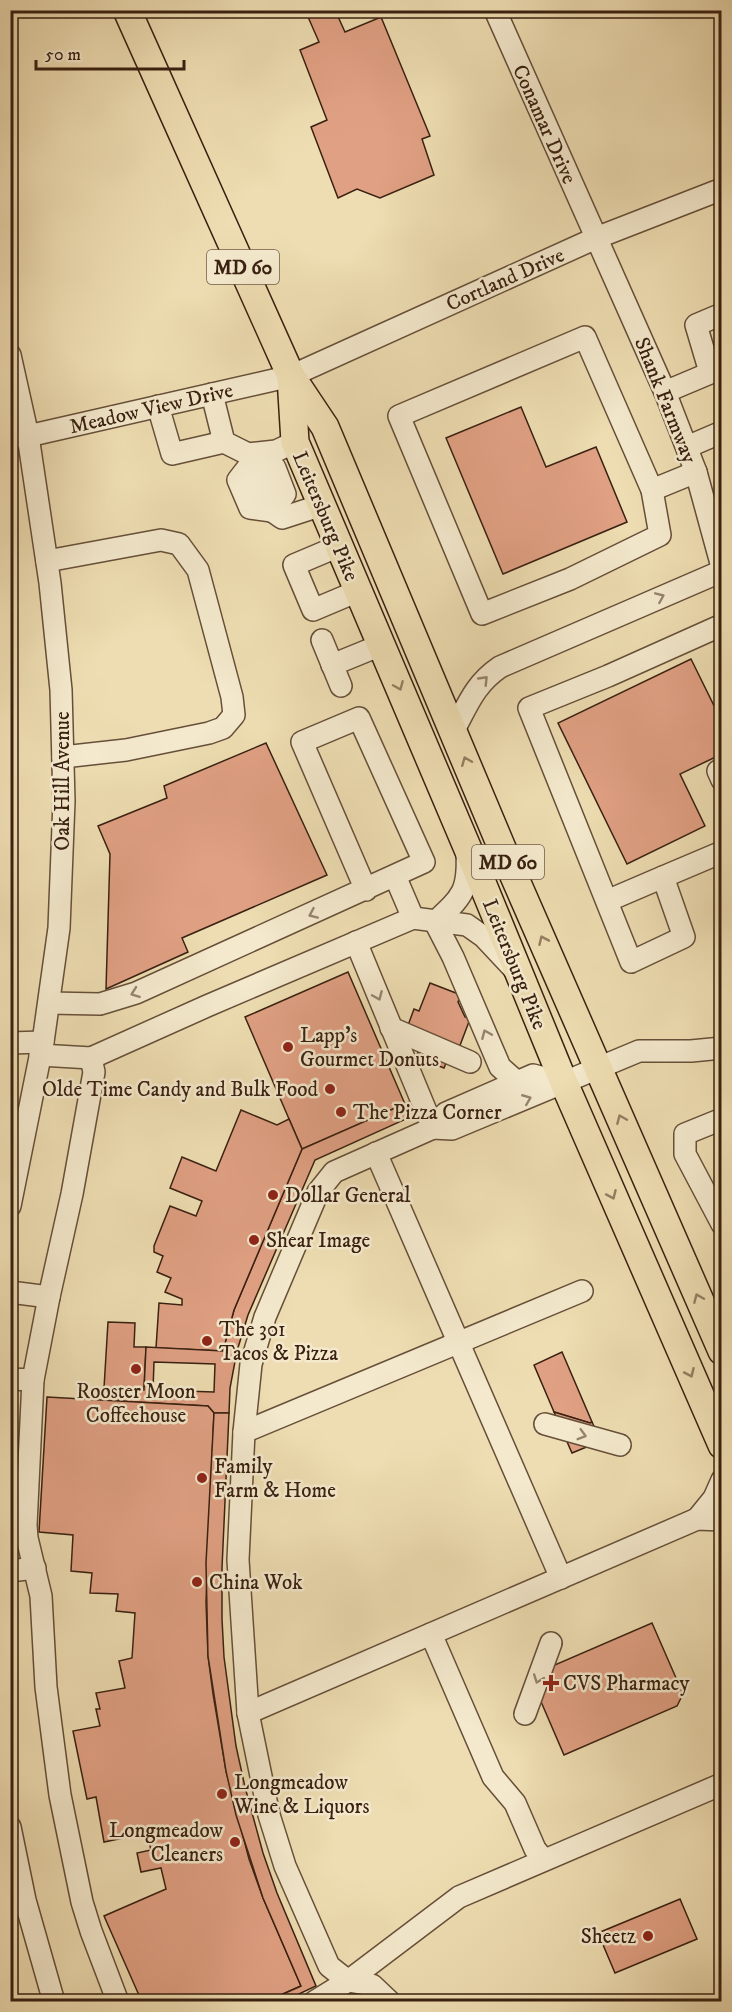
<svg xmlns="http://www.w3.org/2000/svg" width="732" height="2012" font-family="'IM FELL DW Pica',serif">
<rect width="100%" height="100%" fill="#eeddb2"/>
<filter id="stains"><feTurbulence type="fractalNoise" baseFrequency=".00333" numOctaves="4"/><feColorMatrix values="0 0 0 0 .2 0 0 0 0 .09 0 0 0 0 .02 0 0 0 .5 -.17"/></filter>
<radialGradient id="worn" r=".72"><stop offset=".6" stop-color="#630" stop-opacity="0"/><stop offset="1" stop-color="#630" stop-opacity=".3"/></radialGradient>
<!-- building -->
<g fill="#e0a083" stroke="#392011" stroke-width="1.5" fill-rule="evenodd">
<path d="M305,10H335L345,32L381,17L430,136L422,139L434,175L380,198L357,189L338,198L311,127L327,120L300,50L319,42Z"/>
<path d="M521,407L546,467L596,447L627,522L503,574L446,438Z"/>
<path d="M691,659L722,722V754L680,774L705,826L627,864L558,723Z"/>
<path d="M266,743L327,875L182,938L188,952L106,989L110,854L98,826L167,798L164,786Z"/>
<path d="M348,972L405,1104L302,1149L245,1017Z"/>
<path d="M430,983L461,995L458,1002L465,1017L470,1019L459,1048L407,1028L414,1009L419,1011Z"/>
<path d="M425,1035L453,1046L444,1068L416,1057Z"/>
<path d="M411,1101L417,1114L315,1160L248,1315L237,1351L224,1346L234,1310L302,1149Z"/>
<path d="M241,1110L277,1125L289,1119L302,1149L234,1310L223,1351L156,1348L159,1303L182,1305V1299L165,1292L171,1278L157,1272L163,1256L154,1252V1246L170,1206L196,1216L202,1201L170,1188L182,1157L216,1171Z"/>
<path d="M108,1322L135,1323L134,1347H146L144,1390L104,1388Z"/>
<path d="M224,1346L237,1351L230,1388L229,1413H214L208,1406L118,1401L119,1389L144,1390L146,1347L223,1351ZM154,1362L215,1364L214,1392L153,1390Z"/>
<path d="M562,1352L592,1422L590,1423L554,1412L534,1365Z"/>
<path d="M47,1397L208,1406L214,1413L206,1602L208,1656L213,1694L226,1771L249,1859L263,1898L301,1986L265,2002H142L104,1916L166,1889L161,1868L141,1872L137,1853L151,1850L147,1833L104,1842L96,1797L87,1799L73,1731L100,1726L96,1709H100L96,1693L125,1688L119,1661L132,1658L135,1613L116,1611L118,1594L90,1593L92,1573L71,1571L73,1535L39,1532Z"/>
<path d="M554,1412L590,1423L592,1422L601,1441L572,1453Z"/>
<path d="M214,1413H229L222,1568V1619L224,1657L236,1746L245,1787L263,1853L277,1893L316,1986L282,2002H265L301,1986L263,1898L236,1815L226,1771L208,1656L206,1563Z"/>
<path d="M652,1623L683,1694L677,1706L564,1755L539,1697L550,1667Z"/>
<path d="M722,1837V1852L716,1839Z"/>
<path d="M680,1899L697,1939L615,1973L598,1933Z"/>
</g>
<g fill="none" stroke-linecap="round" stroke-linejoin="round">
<!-- minor casing -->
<g stroke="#664f39" stroke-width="24">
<g id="minor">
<path d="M495,10L665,392L696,472L722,567"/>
<path d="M585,337L652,490L660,535L570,579L482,614L399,416Z"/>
<path d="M10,355L28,436L50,583L61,690L64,801L59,928L43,1042L10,1206"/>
<path d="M710,372L696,325L722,314"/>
<path d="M665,392L722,368"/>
<path d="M212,394L224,442L248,454L272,511L282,518L322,505"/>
<path d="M158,406L172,454L224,442"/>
<path d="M10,436H28L291,376L596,238L722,189"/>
<path d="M687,447L722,432"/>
<path d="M248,454L276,451L295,442"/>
<path d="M252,462L275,468L285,494L272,511L250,508L238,480Z"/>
<path d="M652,490L696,472"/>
<path d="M339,546L294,565L313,610L358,591"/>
<path d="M47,561L161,540L179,544L198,570L232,697L234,715L223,728L209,733L126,750L63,757"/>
<path d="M722,625L608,676L529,708L631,962L684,937L663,877L722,852"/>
<path d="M322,640L341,686"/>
<path d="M332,665L381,645"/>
<path d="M454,730C468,704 475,684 500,667L722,571"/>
<path d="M718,771L722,780"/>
<path d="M395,876L413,918"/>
<path d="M607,901L663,877"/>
<path d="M435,922L453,957L500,1067L517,1082"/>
<path d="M435,922C462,897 469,891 467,853"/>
<path d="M356,942L433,1128"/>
<path d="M49,1003L100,1004L136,993L424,862L359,718L302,742L366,890"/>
<path d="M391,1028L470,1062"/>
<path d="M10,1043L43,1042"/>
<path d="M40,1055L91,1058L207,1006L413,918L467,925L484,937L514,969"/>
<path d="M91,1058L94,1072L72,1194L49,1297L33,1380L26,1525L27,1538L41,1596L46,1687L60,1795L82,1902L91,1931L118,2002"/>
<path d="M722,1119L685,1134V1154L722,1224"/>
<path d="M433,1128L452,1129L639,1051H691L722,1048"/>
<path d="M376,1153L561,1578"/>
<path d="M10,1292L49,1297"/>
<path d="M10,1379L33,1380"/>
<path d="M545,1424L620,1445"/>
<path d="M244,1432L582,1291"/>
<path d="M697,1519L714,1498L722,1480"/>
<path d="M10,1571L35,1568"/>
<path d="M431,1634L493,1777L515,1803L535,1849L543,1859"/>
<path d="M248,1713L697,1519L722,1520"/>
<path d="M525,1714L551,1643"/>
<path d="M10,1827L25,1900L54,2002"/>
<path d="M314,2002L348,1981L459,1897L722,1784"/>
<path d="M390,2002L372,1985L348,1981L329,1966L285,1866L269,1815L248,1713L238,1560L244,1432L251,1364L265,1317L318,1192L334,1172L433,1128L446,1113L533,1075L564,1083"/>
</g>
</g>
<!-- major casing -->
<g stroke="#392011" stroke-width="30">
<g id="major">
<path d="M127,10L291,376L325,427L507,860L722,1351"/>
<path d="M291,377L295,442L476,868L564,1083L722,1445"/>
</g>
</g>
<!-- minor -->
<use href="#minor" stroke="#f4e9cd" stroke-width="21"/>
<!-- major -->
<use href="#major" stroke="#eeddb2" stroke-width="27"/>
</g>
<!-- one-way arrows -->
<defs><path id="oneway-chevron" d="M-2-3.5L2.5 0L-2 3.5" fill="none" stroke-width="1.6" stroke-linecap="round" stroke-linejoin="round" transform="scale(1.5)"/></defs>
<g stroke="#96846f">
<use href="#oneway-chevron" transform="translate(660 597) rotate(-23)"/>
<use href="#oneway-chevron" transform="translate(484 680) rotate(-46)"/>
<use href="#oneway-chevron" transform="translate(313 914) rotate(156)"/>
<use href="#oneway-chevron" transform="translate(135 993) rotate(160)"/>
<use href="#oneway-chevron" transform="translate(378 996) rotate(67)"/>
<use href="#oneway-chevron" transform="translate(486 1034) rotate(-113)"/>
<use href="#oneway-chevron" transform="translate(527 1099) rotate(-22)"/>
<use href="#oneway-chevron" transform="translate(582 1435) rotate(16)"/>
<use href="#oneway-chevron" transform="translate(538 1679) rotate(110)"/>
</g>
<g stroke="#947e62">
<use href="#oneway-chevron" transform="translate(399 686) rotate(67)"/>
<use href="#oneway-chevron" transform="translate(466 761) rotate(-112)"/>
<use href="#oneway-chevron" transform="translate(543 940) rotate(-114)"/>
<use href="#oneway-chevron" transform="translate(621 1119) rotate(-113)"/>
<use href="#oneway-chevron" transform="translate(612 1195) rotate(66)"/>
<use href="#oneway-chevron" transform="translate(698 1298) rotate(-113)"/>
<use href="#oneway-chevron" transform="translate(690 1373) rotate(66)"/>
</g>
<!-- markers -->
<g fill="#8f2418" stroke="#f4e9cd" stroke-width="2">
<circle cx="288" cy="1047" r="6"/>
<circle cx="330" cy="1089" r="6"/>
<circle cx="341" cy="1112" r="6"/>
<circle cx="273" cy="1195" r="6"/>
<circle cx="254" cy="1240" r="6"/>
<circle cx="207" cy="1341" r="6"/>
<circle cx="136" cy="1369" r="6"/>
<circle cx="202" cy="1478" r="6"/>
<circle cx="197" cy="1582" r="6"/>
<path d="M548 1674h6v6h6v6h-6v6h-6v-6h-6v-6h6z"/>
<circle cx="222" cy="1794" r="6"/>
<circle cx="235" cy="1842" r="6"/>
<circle cx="648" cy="1936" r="6"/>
</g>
<g text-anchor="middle" stroke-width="5" stroke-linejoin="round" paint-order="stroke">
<!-- shield labels -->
<g fill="#f4e9cd" stroke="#715c49" stroke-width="1.5">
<rect x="207" y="250" width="72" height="34" rx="4.5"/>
<rect x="472" y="845" width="72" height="34" rx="4.5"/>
</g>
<g font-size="20" font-weight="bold" fill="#392011">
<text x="243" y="274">MD 60</text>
<text x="508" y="869">MD 60</text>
</g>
<!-- street labels -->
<g font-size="21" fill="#392011" stroke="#f4e9cd">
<text transform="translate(545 124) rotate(66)" y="7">Conamar Drive</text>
<text transform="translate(505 279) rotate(-24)" y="7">Cortland Drive</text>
<text transform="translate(666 400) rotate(68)" y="7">Shank Farmway</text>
<text transform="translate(151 408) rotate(-13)" y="7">Meadow View Drive</text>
<text transform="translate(326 516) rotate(67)" y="7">Leitersburg Pike</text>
<text transform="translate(62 781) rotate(-90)" y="7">Oak Hill Avenue</text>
<text transform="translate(515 964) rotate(68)" y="7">Leitersburg Pike</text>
</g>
<!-- poi labels -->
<g font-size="21" fill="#392011" stroke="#f4e9cd" text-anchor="start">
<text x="300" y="1042">Lapp's<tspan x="300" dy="24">Gourmet Donuts</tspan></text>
<text x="318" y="1096" text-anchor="end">Olde Time Candy and Bulk Food</text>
<text x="353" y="1119">The Pizza Corner</text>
<text x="285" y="1202">Dollar General</text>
<text x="266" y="1247">Shear Image</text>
<text x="219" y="1336">The 301<tspan x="219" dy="24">Tacos &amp; Pizza</tspan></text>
<text x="136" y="1398" text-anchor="middle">Rooster Moon<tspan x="136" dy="24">Coffeehouse</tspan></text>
<text x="214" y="1473">Family<tspan x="214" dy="24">Farm &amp; Home</tspan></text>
<text x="209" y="1589">China Wok</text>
<text x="563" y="1690">CVS Pharmacy</text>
<text x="234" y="1789">Longmeadow<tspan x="234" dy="24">Wine &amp; Liquors</tspan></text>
<text x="223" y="1837" text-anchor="end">Longmeadow<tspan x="223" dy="24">Cleaners</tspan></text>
<text x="636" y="1943" text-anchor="end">Sheetz</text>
</g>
</g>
<!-- margin -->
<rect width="732" height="2012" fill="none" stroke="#eeddb2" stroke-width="36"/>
<rect x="12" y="12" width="708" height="1988" fill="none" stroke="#392011" stroke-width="3"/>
<rect x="18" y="18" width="696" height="1976" fill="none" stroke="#392011" stroke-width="1.5"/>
<!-- scale -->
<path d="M36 60v9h148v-9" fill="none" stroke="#392011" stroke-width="3"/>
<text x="45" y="60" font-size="18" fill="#392011" stroke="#f4e9cd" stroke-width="4.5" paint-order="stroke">50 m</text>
<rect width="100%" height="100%" filter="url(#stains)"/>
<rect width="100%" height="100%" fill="url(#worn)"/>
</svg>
